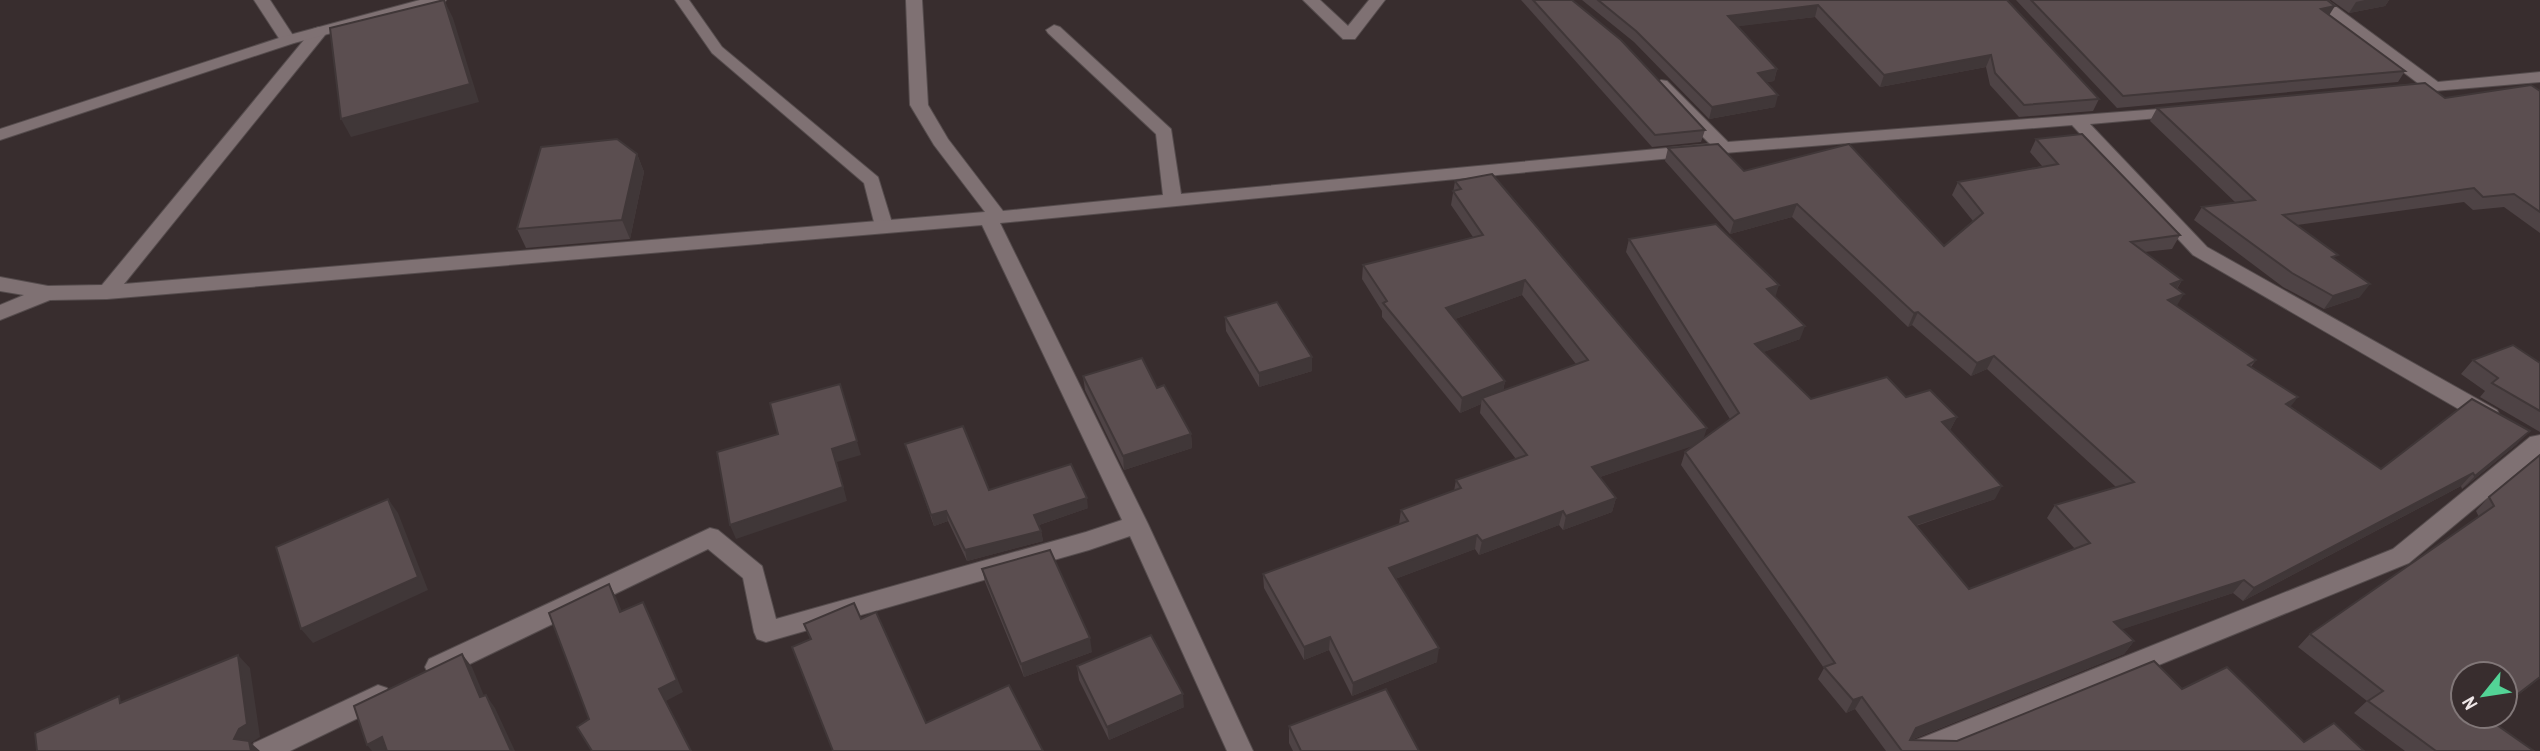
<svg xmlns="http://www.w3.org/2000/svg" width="2540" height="751" font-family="'Archivo Narrow',sans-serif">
<rect width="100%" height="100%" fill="#382d2e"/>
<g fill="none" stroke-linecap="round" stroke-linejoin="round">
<!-- service casing -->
<g stroke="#554c4d" stroke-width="2">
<path id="service" d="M675,0H689L722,47L878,177L893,226L890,230H878L875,226L864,183L712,53Z"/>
</g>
<!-- minor casing -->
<g stroke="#554c4d" stroke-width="2">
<g id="minor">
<path d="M254,0H270L296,40L294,43H282Z"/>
<path d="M906,0H922L928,105L948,139L1003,211L1163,195L1156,134L1048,33L1046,30L1054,25L1060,27L1171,129L1181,194L1710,144L1655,89L1653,85L1661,80L1667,81L1728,142L2186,107L2189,111L2180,116L2090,124L2207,247L2497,410L2500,416L2497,422H2481L2193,255L2072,125L1724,153L1000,223L1148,524L1253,751H1227L1130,536L1089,550L766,642L757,639L754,632L743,578L708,549L447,675L438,678L429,675L425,667L429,659L710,528L718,530L762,566L776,619L1086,532L1122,520L982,225L107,299L50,300L0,320V305L24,295L0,291V277L48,286L102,285L313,29L319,27L327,32L325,35L124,284L985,212L934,145L910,105Z"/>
<path d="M1303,0H1320L1348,26L1369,0H1385L1355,39H1343Z"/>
<path d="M2309,0H2327L2438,82L2540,72V82L2398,94L2396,90L2398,86L2419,84Z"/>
<path d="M2540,435V454L2409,563L1948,751H1905L1909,743L2393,549L2530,437Z"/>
<path d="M378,685L387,688L391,696L387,704L290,751H250L254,743Z"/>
</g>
</g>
<!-- tertiary casing -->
<g stroke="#554c4d" stroke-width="2">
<path id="tertiary" d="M420,0H446L444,3L294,43L0,140V129L282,37Z"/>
</g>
<!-- service -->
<use href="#service" fill="#7f7173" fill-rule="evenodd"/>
<!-- minor -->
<use href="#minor" fill="#7f7173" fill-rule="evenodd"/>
<!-- tertiary -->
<use href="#tertiary" fill="#7f7173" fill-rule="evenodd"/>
</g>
<!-- wall -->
<g fill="#4e4345" fill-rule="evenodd">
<path d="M1521,0H1572L1705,130L1701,142L1652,147Z"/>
<path d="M1582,0H2007L2099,99L2093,111L2019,117L1990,85L1986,67L1880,87L1815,17L1737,26L1777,69L1774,81L1767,82L1775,107L1709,119L1634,42Z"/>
<path d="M2016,0H2327L2329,15L2405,71L2398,82L2117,108Z"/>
<path d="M2331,0H2389L2385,6L2349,13Z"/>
<path d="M2540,91V233L2504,207L2473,210L2464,202L2297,225L2335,259L2360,297L2324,309L2283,287L2194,220L2202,207L2235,202L2150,121L2157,108L2445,98Z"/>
<path d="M2036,139L2180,235L2172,249L2144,252L2182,280L2177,289L2176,306L2256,360L2251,367L2298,397L2290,406L2381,469L2517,444L2462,489L2461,486L2243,601L2233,593L2122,629L2134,641L2124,654L1911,740L1957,741L2182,689L2304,742L2364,751H1886L1855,709L1846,713L1818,679L1824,668L1681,465L1685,452L1694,445L1600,477L1616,498L1612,512L1563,530L1559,525L1479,555L1475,549L1395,579L1437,662L1352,696L1329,650L1304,660L1264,588L1263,574L1399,524L1401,510L1454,491L1456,480L1516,459L1480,413L1481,404L1460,413L1382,317V311L1362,279L1363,265L1473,237L1451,205L1455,181L1704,439L1730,419L1626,252L1629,239L1775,297L1800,339L1763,352L1811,399L1906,397L1957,417L1950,430L1995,499L1916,526L1969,589L2075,549L2047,518L2055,505L2116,487L1987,369L1971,376L1912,325L1908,327L1792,217L1730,234L1665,161L1668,148L1744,171L1944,246L1973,221L1952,195L1958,182L2042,166L2030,152ZM1522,295L1576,364L1503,391L1505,381L1455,319Z"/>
<path d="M637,154L644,172L630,239L526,248L517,229Z"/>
<path d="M1225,317L1312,357V371L1259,387L1226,331Z"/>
<path d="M2473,360L2540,363V432L2480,397L2485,391L2461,374Z"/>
<path d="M1083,376L1157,388L1191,434L1192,448L1124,470L1085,390Z"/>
<path d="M905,444L989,490L1088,508L1039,525L1041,531L1043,541L967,561L948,521L934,526Z"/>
<path d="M2540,455V678L2505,705V674L2463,716H2491L2488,718L2534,751H2405L2354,713L2367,701L2298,647L2310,634L2479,517L2476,511L2489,497Z"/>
<path d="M982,569L1092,652L1024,677L985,582Z"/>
<path d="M1077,666L1184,707L1109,740L1079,680Z"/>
<path d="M1289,726L1419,751H1293L1289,743Z"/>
</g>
<!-- shaded-wall -->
<g fill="#403738">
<path d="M444,0L453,18L479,102L351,137L341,119Z"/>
<path d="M2365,0H2389L2385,6L2349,13L2356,2Z"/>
<path d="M1818,5L1815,17L1725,28L1728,16Z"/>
<path d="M2335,6L2328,17L2321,9Z"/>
<path d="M1991,55L1986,67L1880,87L1884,75Z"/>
<path d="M1777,69L1774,81L1754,84L1758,73Z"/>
<path d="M1778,95L1775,107L1709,119L1712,107Z"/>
<path d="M637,154L644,172L630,239L622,220Z"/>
<path d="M1797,204L1792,217L1730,234L1734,221Z"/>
<path d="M1525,280L1522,295L1444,323L1446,308Z"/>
<path d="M2182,280L2173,294L2171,284Z"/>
<path d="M2370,284L2360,297L2324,309L2333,296Z"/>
<path d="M1779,285L1775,298L1767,289Z"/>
<path d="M2184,294L2176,307L2168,300Z"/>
<path d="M1918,312L1912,325L1908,327L1914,313Z"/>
<path d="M1805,326L1800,339L1750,357L1755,344Z"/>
<path d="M1994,356L1987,369L1971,376L1977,363Z"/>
<path d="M1312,357V371L1259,387V373Z"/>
<path d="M1505,381L1502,395L1482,398L1481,404L1460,413L1462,398Z"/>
<path d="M840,384L861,455L837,462L847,501L736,539L730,525Z"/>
<path d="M2298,397L2288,410L2286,404Z"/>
<path d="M1957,417L1950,430L1942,422Z"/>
<path d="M1707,428L1702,443L1588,481L1592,467Z"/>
<path d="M2530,431L2517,444L2462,489L2475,476Z"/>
<path d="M1191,434L1192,448L1124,470L1123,456Z"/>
<path d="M2473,473L2461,486L2243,601L2254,588Z"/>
<path d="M2002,486L1995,499L1902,530L1909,517Z"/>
<path d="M1087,498L1088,508L1036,526L1034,515Z"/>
<path d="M1616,498L1612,512L1563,530L1566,516Z"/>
<path d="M388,499L398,513L428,590L313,643L301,629Z"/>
<path d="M946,511L948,521L934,526L931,515Z"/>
<path d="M1563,511L1559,525L1479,555L1482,541Z"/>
<path d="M1041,531L1043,541L967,561L965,550Z"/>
<path d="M1477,535L1475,549L1387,582L1389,568Z"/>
<path d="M2244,580L2233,593L2105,635L2114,622Z"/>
<path d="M609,584L616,597L627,624L620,612Z"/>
<path d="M643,602L649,614L683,692L666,701L692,751L659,689Z"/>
<path d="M1330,637L1329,650L1304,660V647Z"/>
<path d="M1090,638L1092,652L1024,677L1021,664Z"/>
<path d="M2134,641L2124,654L1908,741L1916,728Z"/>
<path d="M1439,648L1437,662L1352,696L1353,683Z"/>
<path d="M462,654L472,667L490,710L480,697Z"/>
<path d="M238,655L250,668L260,737L251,743L260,751H251L234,739Z"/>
<path d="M1183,694L1184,707L1109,740L1107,727Z"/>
<path d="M486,695L495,708L515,751H511Z"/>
<path d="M1862,697L1855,709L1846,713L1853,700Z"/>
<path d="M382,737L391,751H372L367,745Z"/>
</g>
<!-- building -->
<g fill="#5b4e50" stroke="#403738" stroke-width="2">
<path d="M444,0L470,84L341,119L330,28Z"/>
<path d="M1533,0H1572L1621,40L1705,130L1655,135Z"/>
<path d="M1598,0H2007L2099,99L2024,105L1995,73L1991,55L1884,75L1818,5L1728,16L1777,69L1758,73L1778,95L1712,107L1636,31Z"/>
<path d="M2031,0H2327L2335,6L2321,9L2405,71L2123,96Z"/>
<path d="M2425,83L2445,98L2531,85L2540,91V212L2514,194L2483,197L2474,188L2283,215L2338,255L2332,257L2370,284L2333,296L2292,273L2202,207L2255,200L2157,108Z"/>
<path d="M2082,134L2180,235L2131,242L2182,280L2171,284L2184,294L2168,300L2256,360L2248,365L2298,397L2286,404L2381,469L2472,399L2530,431L2475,476L2473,473L2254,588L2244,580L2114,622L2134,641L1916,728L1910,740L1957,741L2154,661L2182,689L2227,667L2304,742L2334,723L2364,751H1902L1862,697L1853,700L1824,667L1835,663L1685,452L1739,413L1629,239L1716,224L1779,285L1767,289L1805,326L1755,344L1811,399L1887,377L1906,397L1930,390L1957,417L1942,422L2002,486L1909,517L1969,589L2090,543L2055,505L2134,482L1994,356L1977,363L1918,312L1914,313L1797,204L1734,221L1668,148L1718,144L1744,171L1849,144L1944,246L1983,213L1958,182L2058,164L2036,139Z"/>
<path d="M617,139L637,154L622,220L517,229L541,147Z"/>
<path d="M1492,174L1707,428L1592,467L1616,498L1566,516L1563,511L1482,541L1477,535L1389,568L1439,648L1353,683L1330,637L1304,647L1263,574L1408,521L1401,510L1461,488L1456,480L1527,455L1482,398L1588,360L1525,280L1446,308L1505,381L1462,398L1383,303L1387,301L1363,265L1483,235L1453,191L1461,189L1455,181Z"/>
<path d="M1277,302L1312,357L1259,373L1225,317Z"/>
<path d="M2513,345L2540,363V411L2492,383L2498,378L2473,360Z"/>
<path d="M1142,358L1157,388L1164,385L1191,434L1123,456L1083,376Z"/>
<path d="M840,384L857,441L832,449L843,487L730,525L717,452L778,434L770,403Z"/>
<path d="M963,426L989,490L1071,464L1087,498L1034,515L1041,531L965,550L946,511L931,515L905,444Z"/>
<path d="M2540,455V677L2505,704V674H2463V716H2490L2487,718L2534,751H2436L2368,701L2383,691L2310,634L2494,506L2489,497Z"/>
<path d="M388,499L418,577L301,629L276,547Z"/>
<path d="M1050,550L1090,638L1021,664L982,569Z"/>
<path d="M609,584L620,612L643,602L677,680L659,689L691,751H592L577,727L589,719L549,613Z"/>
<path d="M854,603L861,619L876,612L926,723L1009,685L1043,751H833L792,647L811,639L804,624Z"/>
<path d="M1151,635L1183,694L1107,727L1077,666Z"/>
<path d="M462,654L480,697L486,695L511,751H387L382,737L367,745L354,706Z"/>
<path d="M238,655L247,724L239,729L234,739L249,741L251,751H37L35,733L119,696L120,703Z"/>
<path d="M1386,689L1419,751H1301L1289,726Z"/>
</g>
<!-- north arrow -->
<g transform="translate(2484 695) rotate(240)"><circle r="33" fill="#382d2e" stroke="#817778" stroke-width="2"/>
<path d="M0-5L12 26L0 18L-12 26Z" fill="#53d396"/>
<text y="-10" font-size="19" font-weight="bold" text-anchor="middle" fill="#efe7e8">N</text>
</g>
</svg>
